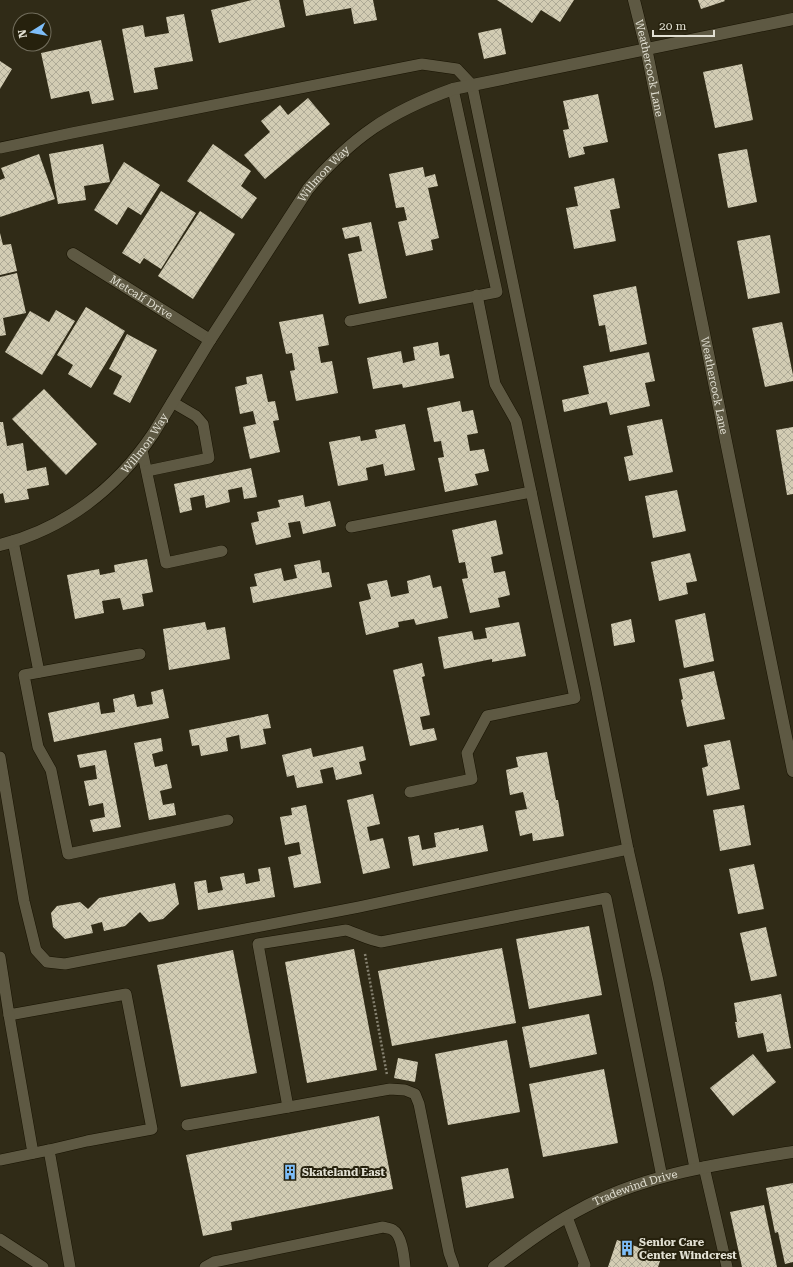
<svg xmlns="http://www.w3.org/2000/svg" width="793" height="1267" font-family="'Roboto Serif',serif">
<defs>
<pattern id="building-cross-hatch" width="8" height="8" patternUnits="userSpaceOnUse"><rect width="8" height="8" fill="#d2ccb3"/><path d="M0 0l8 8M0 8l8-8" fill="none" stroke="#aeaa96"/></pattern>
</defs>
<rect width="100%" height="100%" fill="#302b17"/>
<!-- building -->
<g fill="url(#building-cross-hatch)">
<path d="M252,0H279L285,27L219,43L211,10Z"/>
<path d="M303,0H373L377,20L354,24L351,8L306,16Z"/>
<path d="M497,0H574L560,22L541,10L532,23Z"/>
<path d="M698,0H724L725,1L701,9Z"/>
<path d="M184,14L193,61L154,68L158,89L134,93L122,29L143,25L145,37L169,33L166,17Z"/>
<path d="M501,28L506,54L484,59L478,33Z"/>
<path d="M101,40L114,100L92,104L89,91L51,99L41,53Z"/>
<path d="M0,61L12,69L0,89Z"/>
<path d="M742,64L753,120L715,128L703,72Z"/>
<path d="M598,94L608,142L583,147L585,154L569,158L563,130L569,129L563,101Z"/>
<path d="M308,98L330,124L265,179L244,155L270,132L261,121L280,105L288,115Z"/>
<path d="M103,144L110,182L84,186L86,200L58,204L49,154Z"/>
<path d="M213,144L251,171L241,186L257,198L242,219L187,181Z"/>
<path d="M747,149L757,202L728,208L718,154Z"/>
<path d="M39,154L55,199L0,217V180L5,178L1,168Z"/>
<path d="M124,162L160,185L141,215L128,207L117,225L94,210Z"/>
<path d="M423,167L425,177L435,174L438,186L428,188L439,238L431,240L433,250L406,256L398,222L407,220L404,207L396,208L389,174Z"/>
<path d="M614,178L620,208L610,210L616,241L574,249L566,208L578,206L574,187Z"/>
<path d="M161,191L196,213L161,269L144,258L140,264L122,253Z"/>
<path d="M200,211L235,234L193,299L158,276Z"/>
<path d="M371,222L387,298L359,304L348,254L362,251L359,236L345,239L342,228Z"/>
<path d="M0,233L3,245L11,244L17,271L0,275Z"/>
<path d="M770,235L780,293L748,299L737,241Z"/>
<path d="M17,273L26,313L3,318L6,335L0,336V277Z"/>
<path d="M636,286L647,344L610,352L605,325L599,326L593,295Z"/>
<path d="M86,307L125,331L91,388L68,374L73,365L57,355Z"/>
<path d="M56,310L75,321L42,375L5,352L30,311L49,322Z"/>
<path d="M323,314L329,345L318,347L321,363L332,361L338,393L296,401L290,371L295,370L292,353L286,354L279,322Z"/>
<path d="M782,322L793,375V381L765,387L752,328Z"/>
<path d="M127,334L157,350L130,403L113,394L122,376L109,369Z"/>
<path d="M438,342L440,356L449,354L454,378L403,388L402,384L373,389L367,358L401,351L403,363L415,360L413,347Z"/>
<path d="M649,352L655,381L645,383L650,406L610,415L607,402L564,412L562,400L589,394L583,366Z"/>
<path d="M262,374L268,402L275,401L279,420L273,421L280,452L250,459L243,427L256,424L253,411L240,414L235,387L247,384L246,377Z"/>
<path d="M44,389L97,444L66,475L12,419Z"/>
<path d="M460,401L462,412L473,410L478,433L467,435L470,451L484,449L489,471L475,474L478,485L445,492L438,458L444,457L441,441L434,442L427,408Z"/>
<path d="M662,419L673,472L629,481L624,457L633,455L627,426Z"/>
<path d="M0,422H3L7,446L23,443L27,471L46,467L49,485L27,489L29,499L5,503L3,493L0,494Z"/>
<path d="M405,424L415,470L385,476L383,464L366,468L368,480L338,486L329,442L360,436L361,441L377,438L375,430Z"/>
<path d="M793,427V494L787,495L776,430Z"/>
<path d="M251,468L257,497L244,499L242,487L228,490L230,502L206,508L204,495L190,498L192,510L180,513L174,484Z"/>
<path d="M677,490L686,531L653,538L645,496Z"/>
<path d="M303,495L305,507L330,501L336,526L303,534L300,521L288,523L291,537L256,545L251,523L259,521L257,512L280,507L278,500Z"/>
<path d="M496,520L503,554L491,557L494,573L505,571L510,595L498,598L500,607L470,613L462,579L468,578L465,562L459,563L452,530Z"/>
<path d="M690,553L697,581L686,583L688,594L659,601L651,562Z"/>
<path d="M147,559L153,592L142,594L144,606L123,610L120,598L102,601L104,613L75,619L67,575L99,569L100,575L115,572L114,565Z"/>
<path d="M320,560L322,573L329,572L332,587L253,603L250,587L257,586L254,574L281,568L284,581L297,578L294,565Z"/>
<path d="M430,575L433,588L441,586L448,618L416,625L414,619L398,622L399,627L366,635L359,602L371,599L367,584L387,580L391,597L409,593L407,581Z"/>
<path d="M705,613L714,661L684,668L675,620Z"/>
<path d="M631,619L635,642L614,646L611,624Z"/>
<path d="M205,622L207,630L225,627L230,659L169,670L163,629Z"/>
<path d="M519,622L526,656L492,662V659L444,669L438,637L472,631L474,640L487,638L485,628Z"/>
<path d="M422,663L425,676L422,677L430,715L420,717L423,730L434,728L437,740L410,746L393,670Z"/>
<path d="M714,671L725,719L687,727L681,700L683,699L679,679Z"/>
<path d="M163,689L169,718L54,742L48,713L99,702L101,714L115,712L113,699L134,694L137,707L153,704L151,692Z"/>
<path d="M268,714L271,728L263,729L266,744L241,749L239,735L226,738L228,751L201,756L199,745L192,746L189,730Z"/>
<path d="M161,738L163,751L152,754L155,767L167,764L172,788L160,791L163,805L174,803L176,815L149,820L134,743Z"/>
<path d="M730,740L740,789L707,796L702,768L708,766L704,745Z"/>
<path d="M363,746L366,760L359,762L362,774L336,780L333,767L320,770L323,783L297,788L294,775L287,777L282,755L311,748L313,757Z"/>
<path d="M106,750L121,827L93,832L90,820L105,817L103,803L89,806L84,781L97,779L95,765L80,768L77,755Z"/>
<path d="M547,752L556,800H558L564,836L533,841L532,833L520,836L515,811L527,809L523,792L510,795L506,770L518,767L516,757Z"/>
<path d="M373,794L380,824L367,827L370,841L383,838L390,868L363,874L347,800Z"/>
<path d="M306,805L321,883L294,888L288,857L301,854L299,842L285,845L280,817L292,815L291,808Z"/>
<path d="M744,805L751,845L720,851L713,810Z"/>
<path d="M483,825L488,851L413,866L408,837L419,835L422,850L436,847L434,833L459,828V830Z"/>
<path d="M754,864L764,909L738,914L729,869Z"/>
<path d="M270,867L275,897L198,910L194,882L206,880L208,893L223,890L220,877L244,873L246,884L260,881L258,869Z"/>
<path d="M175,883L179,904L163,919L149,922L140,912L125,926L104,931L102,922L91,925L93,933L65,939L53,927L51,913L57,906L80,902L88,909L99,898Z"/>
<path d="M589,926L602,995L529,1009L516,939Z"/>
<path d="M766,927L777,976L751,981L740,933Z"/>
<path d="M502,948L516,1023L392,1046L378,971Z"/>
<path d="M354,949L377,1070L307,1083L285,962Z"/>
<path d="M233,950L257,1073L181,1087L157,965Z"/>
<path d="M781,994L791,1048L767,1052L763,1033L738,1038L735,1022H737L734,1003Z"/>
<path d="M589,1014L597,1054L530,1068L522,1027Z"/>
<path d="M507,1040L520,1112L448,1125L435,1054Z"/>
<path d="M753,1054L776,1082L733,1116L710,1088Z"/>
<path d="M398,1058L418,1062L415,1082L394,1078Z"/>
<path d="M604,1069L618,1143L543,1157L529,1084Z"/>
<path d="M379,1116L393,1189L231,1222L232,1230L203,1236L186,1155Z"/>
<path d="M508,1168L514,1198L466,1208L461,1177Z"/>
<path d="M793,1183V1262L785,1264L778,1232L775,1233L766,1188Z"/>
<path d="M764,1205L777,1267H742L730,1212Z"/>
<path d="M617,1240L662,1255L658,1267H608Z"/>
</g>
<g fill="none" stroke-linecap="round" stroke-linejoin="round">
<!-- service casing -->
<g stroke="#181302" stroke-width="12">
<g id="service">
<path d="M0,148L72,133L422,64L457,69L472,85L596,686L628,849"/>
<path d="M350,321L497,292L453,89"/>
<path d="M142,450L166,563L222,551"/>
<path d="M147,471L209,458L203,424L196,416L172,402"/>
<path d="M351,527L531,492"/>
<path d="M13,541L39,672"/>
<path d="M140,654L24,675L38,747L51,770L68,854L228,820"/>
<path d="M0,757L24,901L36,950L47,962L65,964L359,907L628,849L658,981L695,1168"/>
<path d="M410,792L472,779L467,753L487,716L575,698L516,421L495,384L477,295"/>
<path d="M0,957L9,1015L126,994L152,1129L87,1141L49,1150L70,1267"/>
<path d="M9,1015L33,1153"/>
<path d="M288,1107L258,944L346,930C358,934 369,940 381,942L606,898L662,1177"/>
<path d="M187,1125L390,1089L405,1090L415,1094L419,1104L449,1253L454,1267"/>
<path d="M0,1160L49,1150"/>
<path d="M704,1167L727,1267"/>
<path d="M567,1217L585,1265L583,1267"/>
<path d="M0,1239L43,1267"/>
<path d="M205,1267L214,1262L383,1227C386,1228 391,1228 393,1230C402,1235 404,1257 405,1267"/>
</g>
</g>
<!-- minor casing -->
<g stroke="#181302" stroke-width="13">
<g id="minor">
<path id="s1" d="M634,0L646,48L793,771"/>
<path id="s2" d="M73,254L210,340"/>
<path id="s3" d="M0,545C64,529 116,489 153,434L210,340L308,189C352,137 389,112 453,89L793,19"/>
<path id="s4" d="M494,1267C521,1247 547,1227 577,1211C643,1174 719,1164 793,1152"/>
</g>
</g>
<!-- path -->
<path stroke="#868271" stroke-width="2.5" stroke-dasharray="2 2" stroke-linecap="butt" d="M365,954L387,1075"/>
<!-- service -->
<use href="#service" stroke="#5e5943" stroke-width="11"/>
<!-- minor -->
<use href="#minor" stroke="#5e5943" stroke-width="12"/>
</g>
<!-- icons -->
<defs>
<g id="building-bare" transform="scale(1.2)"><path d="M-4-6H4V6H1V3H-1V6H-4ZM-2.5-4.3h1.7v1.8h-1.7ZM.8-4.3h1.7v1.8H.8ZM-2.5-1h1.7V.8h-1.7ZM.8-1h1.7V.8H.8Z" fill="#7ebef9" stroke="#26210d" stroke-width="2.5" paint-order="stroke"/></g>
</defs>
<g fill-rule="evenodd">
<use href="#building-bare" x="290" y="1172"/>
<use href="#building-bare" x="627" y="1248"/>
</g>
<g text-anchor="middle" stroke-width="4" stroke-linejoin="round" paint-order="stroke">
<!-- street labels -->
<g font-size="11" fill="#e2e0d3" stroke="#26210d">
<text dy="4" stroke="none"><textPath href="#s1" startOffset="70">Weathercock Lane</textPath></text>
<text dy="4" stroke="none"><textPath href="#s3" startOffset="505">Willmon Way</textPath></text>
<text dy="4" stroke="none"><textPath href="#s2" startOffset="81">Metcalf Drive</textPath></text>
<text dy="4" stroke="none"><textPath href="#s1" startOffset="394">Weathercock Lane</textPath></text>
<text dy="4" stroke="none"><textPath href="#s3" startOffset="181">Willmon Way</textPath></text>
<text dy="4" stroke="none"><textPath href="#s4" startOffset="163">Tradewind Drive</textPath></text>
</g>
<!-- poi labels -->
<g font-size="11" font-weight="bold" fill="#e2e0d3" stroke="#26210d" text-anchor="start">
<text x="302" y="1176">Skateland East</text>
<text x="639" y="1246">Senior Care<tspan x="639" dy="13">Center Windcrest</tspan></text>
</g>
</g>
<!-- north arrow -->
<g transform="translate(32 32) rotate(259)"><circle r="19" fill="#26210d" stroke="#716d5c"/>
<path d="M0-3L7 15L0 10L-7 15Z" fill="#7ebef9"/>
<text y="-6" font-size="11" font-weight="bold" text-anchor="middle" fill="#e2e0d3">N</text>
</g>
<!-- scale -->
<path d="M653 30v6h61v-6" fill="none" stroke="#e2e0d3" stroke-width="2"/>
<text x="659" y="30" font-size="12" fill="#e2e0d3" stroke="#26210d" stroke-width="3" paint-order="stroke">20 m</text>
</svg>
